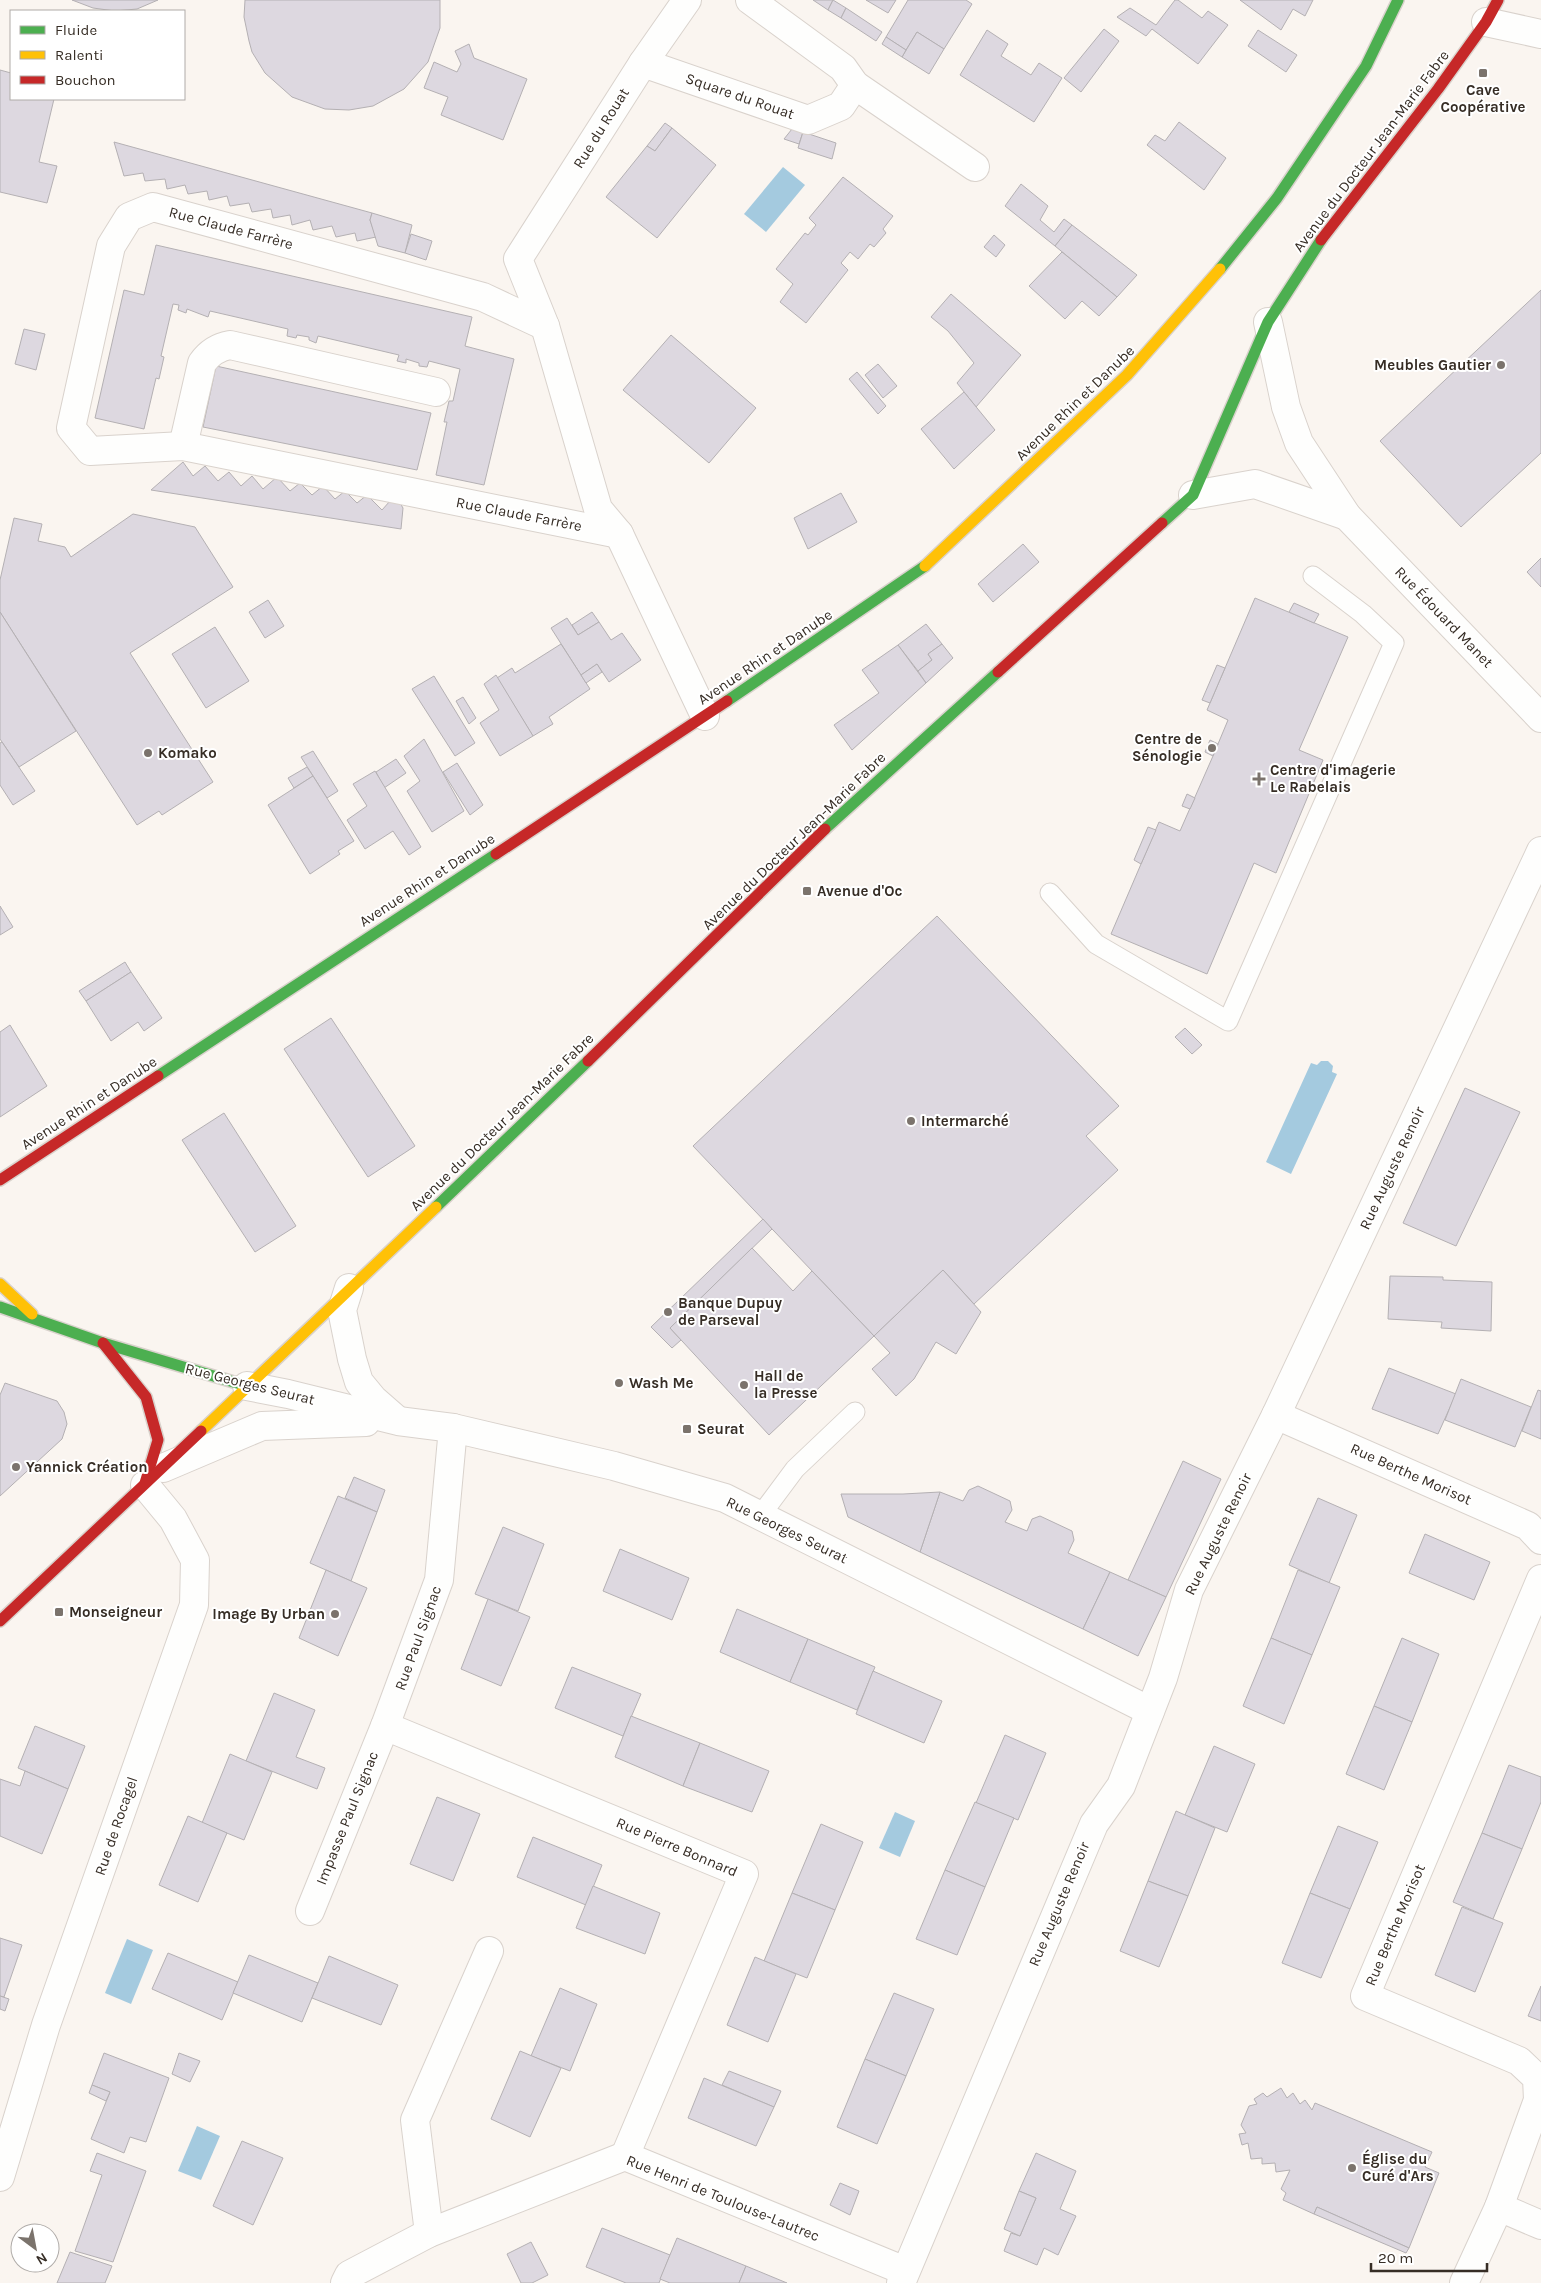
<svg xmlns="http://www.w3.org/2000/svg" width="1541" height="2283" font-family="Karla,sans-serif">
<rect width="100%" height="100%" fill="#faf5f0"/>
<!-- water -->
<g fill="#a4cadf">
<path d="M783,167L805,185L766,232L744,214Z"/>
<path d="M1321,1061H1328L1333,1066L1332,1072L1337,1074L1291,1174L1266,1162L1311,1063L1317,1065Z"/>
<path d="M895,1812L915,1821L900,1857L879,1848Z"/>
<path d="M127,1939L153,1950L131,2004L105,1993Z"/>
<path d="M197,2126L220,2136L201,2180L178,2171Z"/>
</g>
<!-- building -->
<g fill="#ddd8e0" stroke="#b4b0b3">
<path d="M72,0H158L137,9L115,11L93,8Z"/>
<path d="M245,0H440V28L428,62L404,89L373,106L349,110L325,109L292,97L265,73L252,52L249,41L244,17Z"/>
<path d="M813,0H833L828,10Z"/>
<path d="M833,0L846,8L841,18L828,10Z"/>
<path d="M866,0H896L888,13Z"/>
<path d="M908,0H966L972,4L944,49L917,32L906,50L886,37Z"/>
<path d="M1175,0H1178L1202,18L1208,11L1228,25L1198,64L1152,29L1146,36L1117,17L1130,8L1156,25Z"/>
<path d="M1240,0H1313L1305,16L1293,9L1281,30Z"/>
<path d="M846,8L882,32L876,41L841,18Z"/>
<path d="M1104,29L1119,41L1081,92L1064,78Z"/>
<path d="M987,30L1008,44L1001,56L1031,75L1039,63L1062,78L1034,122L960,75Z"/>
<path d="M1258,30L1297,55L1286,72L1248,46Z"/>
<path d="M917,32L944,49L929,74L902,57Z"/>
<path d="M886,37L906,50L902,57L882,44Z"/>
<path d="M469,44L474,58L527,79L503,140L441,115L448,97L424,88L434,62L457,72L461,64L455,51Z"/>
<path d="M0,70L11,73V99H54L39,162L57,166L47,203L0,192Z"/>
<path d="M1179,122L1226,158L1204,190L1147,145L1155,135L1165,141Z"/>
<path d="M665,123L672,128L655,151L647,146Z"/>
<path d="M672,128L716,165L657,238L606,197L647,146L655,151Z"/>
<path d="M792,129L803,132L799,144L784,139Z"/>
<path d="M803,132L836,143L832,159L798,148Z"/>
<path d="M114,142L372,213L370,220L376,237L357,241L355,233L336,237L332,226L313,230L310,220L292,225L290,215L273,218L271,209L252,212L249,203L230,206L227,196L209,200L207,191L188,194L185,185L167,189L165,179L145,181L143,173L124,176Z"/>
<path d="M843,177L893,216L883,229L886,233L874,247L870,244L858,259L850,252L841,263L848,270L806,323L780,302L793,284L776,269L805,233L808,235L816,225L809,218Z"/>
<path d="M1021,184L1048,206L1040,220L1054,232L1064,219L1072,225L1055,246L1005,206Z"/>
<path d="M372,213L412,225L405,253L378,246L370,220Z"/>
<path d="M1072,225L1137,275L1117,297L1055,246Z"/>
<path d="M411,234L432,241L426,260L405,253Z"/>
<path d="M994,235L1005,245L996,257L984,247Z"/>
<path d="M156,245L472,317L465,346L514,359L484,485L436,475L447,422H444L449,401H453L460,369L429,361L427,367L419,366V363L406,359V363L397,361L399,355L318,336L316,343L309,340V337L297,335L296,338L287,336L288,329L210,311L208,317L187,309L186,313L178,310L179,305L173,304L161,356L164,357L159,379L156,378L144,429L95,418L124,290L144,295Z"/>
<path d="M1062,252L1117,297L1099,316L1082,301L1065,319L1029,286Z"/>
<path d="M1541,290V453L1461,527L1380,441Z"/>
<path d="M951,294L1021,355L976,407L957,383L974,363L948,331L931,317Z"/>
<path d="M24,329L45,334L36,370L15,364Z"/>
<path d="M671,335L756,408L709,463L623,390Z"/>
<path d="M878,364L897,386L883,398L865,375Z"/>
<path d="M216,366L431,413L417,470L203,427Z"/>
<path d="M857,372L886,406L878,414L849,379Z"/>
<path d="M964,392L995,430L954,469L921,429Z"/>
<path d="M183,462L193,476L205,466L218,481L229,472L241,486L252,476L263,489L277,477L290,491L300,483L312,495L323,486L335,499L345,491L357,503L367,495L382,510L390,501L400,503L403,508L401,529L151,490Z"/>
<path d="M841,493L857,522L808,549L794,518Z"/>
<path d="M133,514L195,527L233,587L130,653L213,782L162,815L159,811L137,825L0,612V580L14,518L42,524L38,541L65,547L71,557Z"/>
<path d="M1023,544L1039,562L993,602L978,584Z"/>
<path d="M1541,558V587L1527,572Z"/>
<path d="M1255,598L1348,637L1299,750L1323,760L1276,873L1254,863L1207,974L1111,934L1159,822L1180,831L1213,756L1228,720L1207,710Z"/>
<path d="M268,600L284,626L265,638L249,612Z"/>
<path d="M1294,603L1319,614L1314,623L1289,612Z"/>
<path d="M0,612L76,731L19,767L0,739Z"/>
<path d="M592,612L599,622L578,635L572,625Z"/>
<path d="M567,618L578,635L599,622L611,640L622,633L641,660L609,682L597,664L581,675L551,628Z"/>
<path d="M926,624L942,644L928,654L932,660L918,671L898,645Z"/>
<path d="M215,627L249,681L206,708L172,654Z"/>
<path d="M561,644L590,689L549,717L553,724L533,736L497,678L512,668L515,673Z"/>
<path d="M942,644L953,658L926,683L918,671L932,660L928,654Z"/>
<path d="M898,645L926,683L852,750L834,725L879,693L862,670Z"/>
<path d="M597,664L602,672L586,683L581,675Z"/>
<path d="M1217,665L1225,668L1210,703L1202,700Z"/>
<path d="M496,675L533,736L500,756L480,723L499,710L484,684Z"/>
<path d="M434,676L475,743L455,756L412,689Z"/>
<path d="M463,697L476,718L469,724L456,701Z"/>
<path d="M424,739L464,811L432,832L407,791L420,781L404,756Z"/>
<path d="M1210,740L1218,744L1213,756L1205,752Z"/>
<path d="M2,742L35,791L13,805L0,785V743Z"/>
<path d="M313,751L338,791L327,798L301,757Z"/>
<path d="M396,759L406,773L384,788L376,772Z"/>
<path d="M457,763L483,805L470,815L443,772Z"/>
<path d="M307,767L313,776L294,788L288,778Z"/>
<path d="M375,771L421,847L409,855L393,831L365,849L347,820L367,806L353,784Z"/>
<path d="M313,776L354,841L338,851L340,854L310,874L268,805Z"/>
<path d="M1187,794L1195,798L1190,809L1182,806Z"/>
<path d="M1148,827L1156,830L1141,864L1134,860Z"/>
<path d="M0,906L13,927L0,935Z"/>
<path d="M937,916L1119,1106L1086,1136L1118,1170L974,1304L943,1270L874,1336L693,1146Z"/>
<path d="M125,962L131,972L86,1001L79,991Z"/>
<path d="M131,972L162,1018L144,1031L138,1022L111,1041L86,1001Z"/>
<path d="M331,1018L415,1146L368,1177L284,1049Z"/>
<path d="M10,1025L47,1086L0,1117V1032Z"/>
<path d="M1185,1028L1202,1045L1192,1054L1175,1037Z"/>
<path d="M1465,1088L1520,1112L1456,1246L1403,1223Z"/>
<path d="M224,1113L296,1226L255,1252L182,1140Z"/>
<path d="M763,1219L772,1229L670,1328L681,1340L672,1348L651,1327Z"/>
<path d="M752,1248L793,1291L812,1271L874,1336L769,1435L670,1328Z"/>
<path d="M943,1270L981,1312L956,1354L936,1342L914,1379L896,1396L872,1369L890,1353L874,1336Z"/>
<path d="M1390,1276L1443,1277V1280L1492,1282L1491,1331L1441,1328L1442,1322L1388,1319Z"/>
<path d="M1389,1368L1456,1394L1438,1434L1372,1409Z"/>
<path d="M1461,1379L1531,1407L1515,1447L1445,1420Z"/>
<path d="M5,1383L57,1401L64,1412L67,1424L62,1439L0,1496V1395Z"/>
<path d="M1538,1390L1541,1391V1439L1522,1431Z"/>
<path d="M1183,1461L1221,1479L1166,1597L1128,1580Z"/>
<path d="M354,1477L385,1490L377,1512L345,1498Z"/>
<path d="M978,1486L1010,1501L1012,1510L1005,1522L1027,1531L1032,1519L1040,1516L1072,1531L1074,1540L1068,1553L1110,1572L1083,1629L920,1552L940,1492L963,1501L969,1490Z"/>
<path d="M940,1492L920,1552L848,1517L841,1494H903Z"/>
<path d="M338,1496L377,1512L351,1581L310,1563Z"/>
<path d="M1318,1498L1357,1515L1329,1583L1289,1565Z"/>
<path d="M503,1527L544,1544L518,1611L475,1594Z"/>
<path d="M1425,1534L1490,1562L1474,1600L1409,1573Z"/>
<path d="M620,1549L689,1578L672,1620L603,1591Z"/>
<path d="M326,1570L367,1588L338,1656L299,1638Z"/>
<path d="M1298,1570L1340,1587L1312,1655L1271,1638Z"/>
<path d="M1110,1572L1166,1597L1138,1656L1083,1629Z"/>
<path d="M488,1599L530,1617L501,1686L461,1669Z"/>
<path d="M737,1609L808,1639L790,1682L720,1652Z"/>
<path d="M1271,1638L1312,1655L1284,1724L1243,1706Z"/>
<path d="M1402,1638L1439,1654L1412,1722L1374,1706Z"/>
<path d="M808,1639L875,1667L857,1710L790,1682Z"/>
<path d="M572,1667L641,1694L623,1736L555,1708Z"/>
<path d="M873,1671L942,1701L924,1743L856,1714Z"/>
<path d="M274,1693L315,1710L296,1757L325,1768L317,1789L246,1761Z"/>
<path d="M1374,1706L1412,1722L1384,1790L1346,1774Z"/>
<path d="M631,1716L700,1743L683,1786L615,1757Z"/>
<path d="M35,1726L85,1746L68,1789L18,1768Z"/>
<path d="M1005,1735L1046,1753L1018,1820L976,1803Z"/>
<path d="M700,1743L769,1771L752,1812L683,1786Z"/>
<path d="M1214,1746L1255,1764L1227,1832L1185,1815Z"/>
<path d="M230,1754L272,1772L244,1840L202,1823Z"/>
<path d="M1509,1765L1541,1777V1802L1522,1849L1482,1833Z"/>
<path d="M25,1771L68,1789L42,1854L0,1836V1779L20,1786Z"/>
<path d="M437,1797L480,1814L453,1881L410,1864Z"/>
<path d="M975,1802L1014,1818L985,1887L945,1870Z"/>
<path d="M1176,1811L1215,1828L1188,1896L1148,1881Z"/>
<path d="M188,1816L227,1833L198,1902L159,1885Z"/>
<path d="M821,1824L863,1842L835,1910L792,1893Z"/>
<path d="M1338,1826L1378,1842L1350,1909L1310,1893Z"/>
<path d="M1482,1833L1522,1849L1493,1919L1453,1902Z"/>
<path d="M533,1837L602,1865L586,1905L517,1877Z"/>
<path d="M945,1870L985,1887L957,1955L916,1939Z"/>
<path d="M1148,1881L1188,1896L1159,1967L1120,1951Z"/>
<path d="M593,1886L660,1913L645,1954L576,1928Z"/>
<path d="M792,1893L835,1910L807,1978L764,1961Z"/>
<path d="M1310,1893L1350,1909L1321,1978L1282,1963Z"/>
<path d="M1462,1907L1503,1923L1475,1992L1435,1975Z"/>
<path d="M0,1938L22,1945L4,1997L0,1996Z"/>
<path d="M168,1953L238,1982L222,2020L152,1989Z"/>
<path d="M249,1955L318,1983L302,2022L233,1993Z"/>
<path d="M329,1956L398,1985L381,2025L312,1998Z"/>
<path d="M755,1957L796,1974L768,2042L727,2025Z"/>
<path d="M1541,1986V2021L1528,2016Z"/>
<path d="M560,1988L597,2004L570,2071L531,2056Z"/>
<path d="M894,1993L934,2009L906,2076L865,2059Z"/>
<path d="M0,1996L9,1999L5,2011L0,2009Z"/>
<path d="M520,2051L561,2068L530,2137L491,2119Z"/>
<path d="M104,2053L169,2078L146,2142L130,2137L124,2153L91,2139L110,2092L92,2085Z"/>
<path d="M179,2053L200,2061L190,2082L172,2074Z"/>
<path d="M865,2059L906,2076L877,2144L837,2127Z"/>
<path d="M729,2071L781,2091L774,2107L722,2085Z"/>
<path d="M704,2078L774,2107L756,2146L688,2118Z"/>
<path d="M92,2085L110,2092L106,2101L89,2093Z"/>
<path d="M1281,2088L1287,2098L1293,2093L1300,2104L1305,2100L1312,2110L1315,2103L1432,2152L1425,2167L1439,2173L1409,2248L1317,2207L1314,2214L1283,2200L1286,2193L1281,2189L1290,2170L1276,2172L1275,2163L1262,2164V2158L1251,2159L1248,2143L1242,2145L1239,2134L1246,2133L1241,2125L1249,2106L1257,2104L1254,2099L1263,2093L1267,2097Z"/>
<path d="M242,2141L283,2158L253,2225L213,2206Z"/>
<path d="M97,2153L146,2171L113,2262L75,2251L102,2175L90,2171Z"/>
<path d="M1036,2153L1076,2171L1060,2209L1076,2216L1058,2255L1044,2248L1037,2265L1004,2251L1011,2233L1020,2236L1036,2198L1019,2191Z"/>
<path d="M840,2183L859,2191L850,2215L830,2205Z"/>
<path d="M1019,2191L1036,2198L1020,2236L1004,2229Z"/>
<path d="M1317,2207L1409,2248L1406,2253L1314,2214Z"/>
<path d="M602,2228L670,2255L659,2283H626L586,2267Z"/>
<path d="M677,2238L746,2266L739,2283H670L660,2279Z"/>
<path d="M531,2242L548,2275L532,2283H521L507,2254Z"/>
<path d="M70,2252L112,2266L105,2283H57Z"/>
<path d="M746,2266L787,2283H739Z"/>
</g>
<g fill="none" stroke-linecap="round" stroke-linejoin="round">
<!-- lane casing -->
<g stroke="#d9d2cc" stroke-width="21">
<g id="lane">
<path d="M1050,893L1096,944L1228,1021L1394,643L1363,614L1313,576"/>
<path d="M760,1516L795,1469L855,1412"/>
</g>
</g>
<!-- street casing -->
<g stroke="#d9d2cc" stroke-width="30">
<g id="street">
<path d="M687,0L643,63L518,259L545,326L598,509L619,534L705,716"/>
<path d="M750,0L843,68L855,85L975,167"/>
<path d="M1486,22L1541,34"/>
<path d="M643,63L808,120L841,106L855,85"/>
<path d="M1268,322L1286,407L1299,443L1347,516L1541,718"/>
<path d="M545,326L483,297L153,207L129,217L111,246L71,428L90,451L183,446L619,534"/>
<path d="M183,446L202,363C209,353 218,347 230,345L436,392"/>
<path d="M1193,495L1255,484L1347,516"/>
<path d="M349,1288L342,1310L352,1359L359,1382L373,1399L397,1420"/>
<path d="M247,1386L288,1394L398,1421L453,1428L614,1466L725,1498L1150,1711"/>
<path d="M1276,1415L1528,1526L1541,1540"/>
<path d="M163,1468L262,1426L366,1422"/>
<path d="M385,1726L744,1874L625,2156"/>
<path d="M310,1911L385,1726L439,1580L453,1428"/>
<path d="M0,2177L46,2025L194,1605L195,1560L173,1519L145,1485"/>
<path d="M1499,2207L1541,2225"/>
<path d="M429,2233L415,2120L489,1951"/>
<path d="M345,2283L349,2275L429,2233L625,2156L905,2271"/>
<path d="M901,2283L1094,1824L1121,1786L1163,1678L1189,1590L1276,1415L1541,851"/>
<path d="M1464,2283L1499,2207L1538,2100L1537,2078L1519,2061L1365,1996L1541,1579"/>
</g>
</g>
<!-- fast casing -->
<g stroke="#d9d2cc" stroke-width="14">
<g id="fast">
<path d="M1220,269L1277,198L1366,66L1398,0"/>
<path d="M1162,523L1193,495L1268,322L1321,240"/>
<path d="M727,701L925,566"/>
<path d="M825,829L998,672"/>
<path d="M158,1076L496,854"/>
<path d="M436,1207L588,1061"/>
<path d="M0,1307L103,1343L247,1386"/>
</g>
</g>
<!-- slow casing -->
<g stroke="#d9d2cc" stroke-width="14">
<g id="slow">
<path d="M925,566L1127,375L1220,269"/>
<path d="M0,1284L32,1314"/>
<path d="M201,1431L436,1207"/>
</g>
</g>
<!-- jam casing -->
<g stroke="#d9d2cc" stroke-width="14">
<g id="jam">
<path d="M1321,240L1438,89L1486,22L1498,0"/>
<path d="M998,672L1162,523"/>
<path d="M496,854L727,701"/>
<path d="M588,1061L825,829"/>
<path d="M0,1180L158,1076"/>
<path d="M103,1343L146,1397L158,1440L145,1483"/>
<path d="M0,1621L201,1431"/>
</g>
</g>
<!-- lane -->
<use href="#lane" stroke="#fefefd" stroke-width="19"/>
<!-- street -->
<use href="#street" stroke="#fefefd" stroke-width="28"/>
<!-- fast -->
<use href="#fast" stroke="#4caf50" stroke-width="11"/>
<!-- slow -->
<use href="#slow" stroke="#ffc107" stroke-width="11"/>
<!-- jam -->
<use href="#jam" stroke="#c62828" stroke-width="11"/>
</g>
<!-- markers -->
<g fill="#7b736c" stroke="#fff" stroke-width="2">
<rect x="1478" y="68" width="10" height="10" rx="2.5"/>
<circle cx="1501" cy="365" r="5"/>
<circle cx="1212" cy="748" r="5"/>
<circle cx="148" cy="753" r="5"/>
<path d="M1256.5 771.5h5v5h5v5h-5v5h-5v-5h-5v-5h5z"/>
<rect x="802" y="886" width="10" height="10" rx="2.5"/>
<circle cx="911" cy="1121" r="5"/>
<circle cx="668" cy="1312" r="5"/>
<circle cx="619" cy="1383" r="5"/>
<circle cx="744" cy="1385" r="5"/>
<rect x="682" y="1424" width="10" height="10" rx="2.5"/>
<circle cx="16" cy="1467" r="5"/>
<rect x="54" y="1607" width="10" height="10" rx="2.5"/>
<circle cx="335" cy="1614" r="5"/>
<circle cx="1352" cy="2168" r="5"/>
</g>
<g text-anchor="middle" stroke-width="4" stroke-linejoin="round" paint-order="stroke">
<!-- poi labels -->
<g font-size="15" font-weight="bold" fill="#362d25" stroke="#fff" text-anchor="start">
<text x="1483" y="95" text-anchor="middle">Cave<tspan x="1483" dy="17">Coopérative</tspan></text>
<text x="1491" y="370" text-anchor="end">Meubles Gautier</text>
<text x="1202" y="744" text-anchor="end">Centre de<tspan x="1202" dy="17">Sénologie</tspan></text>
<text x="158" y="758">Komako</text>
<text x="1270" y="775">Centre d'imagerie<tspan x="1270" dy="17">Le Rabelais</tspan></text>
<text x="817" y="896">Avenue d'Oc</text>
<text x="921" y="1126">Intermarché</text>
<text x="678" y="1308">Banque Dupuy<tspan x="678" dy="17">de Parseval</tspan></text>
<text x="754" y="1381">Hall de<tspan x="754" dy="17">la Presse</tspan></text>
<text x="629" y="1388">Wash Me</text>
<text x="697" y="1434">Seurat</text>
<text x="26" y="1472">Yannick Création</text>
<text x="69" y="1617">Monseigneur</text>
<text x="325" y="1619" text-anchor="end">Image By Urban</text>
<text x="1362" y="2164">Église du<tspan x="1362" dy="17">Curé d'Ars</tspan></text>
</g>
<!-- street labels -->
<g font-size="15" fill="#362d25" stroke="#fff">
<text transform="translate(740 96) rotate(19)" y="5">Square du Rouat</text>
<text transform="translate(601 128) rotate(-58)" y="5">Rue du Rouat</text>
<text transform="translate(1371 151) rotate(-53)" y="5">Avenue du Docteur Jean-Marie Fabre</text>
<text transform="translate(231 228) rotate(15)" y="5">Rue Claude Farrère</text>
<text transform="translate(1075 403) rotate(-44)" y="5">Avenue Rhin et Danube</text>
<text transform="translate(519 514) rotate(11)" y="5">Rue Claude Farrère</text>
<text transform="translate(1444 617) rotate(46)" y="5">Rue Édouard Manet</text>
<text transform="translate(765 657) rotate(-34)" y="5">Avenue Rhin et Danube</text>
<text transform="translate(794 841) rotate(-44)" y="5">Avenue du Docteur Jean-Marie Fabre</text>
<text transform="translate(427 880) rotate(-33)" y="5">Avenue Rhin et Danube</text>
<text transform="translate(89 1103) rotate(-33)" y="5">Avenue Rhin et Danube</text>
<text transform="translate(502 1122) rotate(-44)" y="5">Avenue du Docteur Jean-Marie Fabre</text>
<text transform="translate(1392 1168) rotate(-65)" y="5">Rue Auguste Renoir</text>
<text transform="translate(250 1384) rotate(14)" y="5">Rue Georges Seurat</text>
<text transform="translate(1411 1474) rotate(24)" y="5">Rue Berthe Morisot</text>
<text transform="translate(787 1530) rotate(26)" y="5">Rue Georges Seurat</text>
<text transform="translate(1218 1534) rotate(-64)" y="5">Rue Auguste Renoir</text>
<text transform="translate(418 1638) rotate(-70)" y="5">Rue Paul Signac</text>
<text transform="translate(347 1818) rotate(-68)" y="5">Impasse Paul Signac</text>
<text transform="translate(116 1826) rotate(-71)" y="5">Rue de Rocagel</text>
<text transform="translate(677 1847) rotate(23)" y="5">Rue Pierre Bonnard</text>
<text transform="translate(1059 1904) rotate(-67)" y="5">Rue Auguste Renoir</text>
<text transform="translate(1395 1925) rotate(-67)" y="5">Rue Berthe Morisot</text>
<text transform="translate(723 2198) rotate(22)" y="5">Rue Henri de Toulouse-Lautrec</text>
</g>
</g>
<!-- legend -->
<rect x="10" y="10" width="175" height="90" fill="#ffffff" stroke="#afaba8"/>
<rect x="20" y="26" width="25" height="8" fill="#4caf50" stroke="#afaba8"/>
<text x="55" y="35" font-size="15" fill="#362d25">Fluide</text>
<rect x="20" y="51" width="25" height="8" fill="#ffc107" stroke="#afaba8"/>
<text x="55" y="60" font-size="15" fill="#362d25">Ralenti</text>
<rect x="20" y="76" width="25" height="8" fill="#c62828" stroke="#afaba8"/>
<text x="55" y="85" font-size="15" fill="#362d25">Bouchon</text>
<!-- north arrow -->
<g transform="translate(35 2248) rotate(148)"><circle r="24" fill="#ffffff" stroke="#afaba8"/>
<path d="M0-4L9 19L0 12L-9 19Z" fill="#7b736c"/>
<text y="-8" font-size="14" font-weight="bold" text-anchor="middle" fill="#362d25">N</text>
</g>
<!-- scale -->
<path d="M1371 2263v8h116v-8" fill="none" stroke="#362d25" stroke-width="2.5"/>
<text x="1378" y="2263" font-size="15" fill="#362d25" stroke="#ffffff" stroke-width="4" paint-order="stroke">20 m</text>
</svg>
